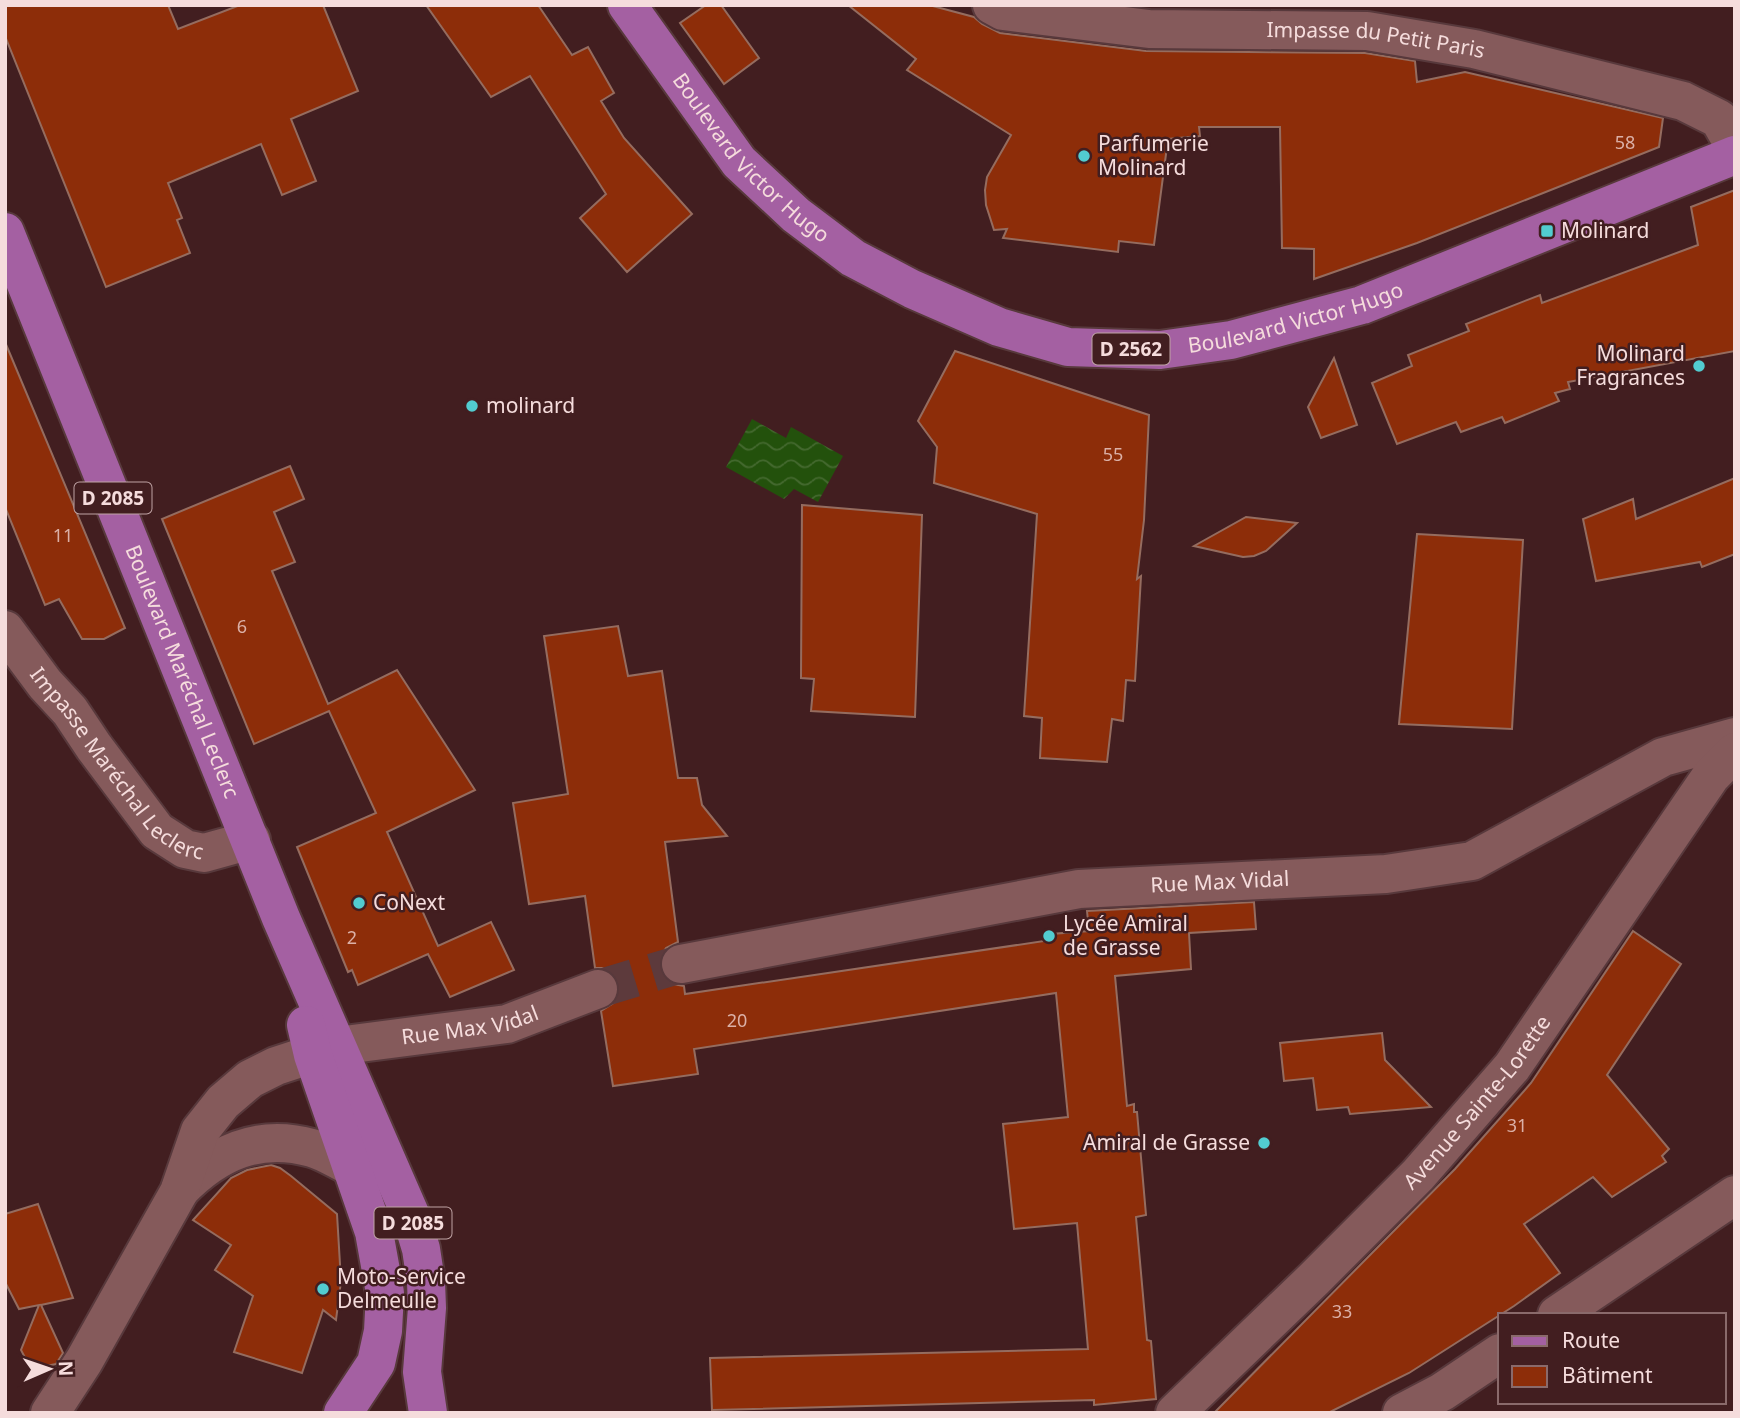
<svg xmlns="http://www.w3.org/2000/svg" width="1740" height="1418" font-family="'Noto Sans',sans-serif">
<defs>
<pattern id="water-waves" width="16" height="10" patternUnits="userSpaceOnUse" patternTransform="scale(1.75)"><rect width="16" height="10" fill="#23510c"/><path d="M0 5q4-4 8 0t8 0" fill="none" stroke="#44692f"/></pattern>
</defs>
<rect width="100%" height="100%" fill="#421e20"/>
<!-- water -->
<path fill="url(#water-waves)" d="M752,419L786,438L791,427L843,456L818,502L794,489L784,499L726,467Z"/>
<!-- building -->
<g fill="#8d2d09" stroke="#956c5f" stroke-width="2">
<path d="M5,5H168L178,29L240,5H323L358,91L291,119L316,181L282,195L261,144L168,183L182,218L177,220L190,253L106,287L5,36Z"/>
<path d="M426,5H538L572,55L588,47L614,93L601,101L624,138L692,214L627,272L580,218L606,194L530,76L491,97Z"/>
<path d="M706,5H721L759,58L724,84L680,23Z"/>
<path d="M848,5H929L974,17L982,24L1000,33L1146,51L1365,53L1415,61L1417,82L1465,72L1663,118L1659,147L1417,243L1314,279V249L1282,248L1280,127H1199L1200,136L1168,139L1154,245L1119,241L1118,252L1003,238L1007,229L994,230L986,205L985,190L987,177L1011,135L907,70L916,59Z"/>
<path d="M1735,190V351L1568,382L1570,389L1555,393L1559,401L1505,423L1502,417L1461,432L1456,422L1397,444L1372,383L1412,366L1408,355L1469,331L1466,324L1540,295L1542,303L1698,245L1691,207Z"/>
<path d="M5,342L125,628L104,639H82L59,599L45,605L5,507Z"/>
<path d="M955,351L1149,415L1144,520L1137,579L1141,576L1135,681L1126,680L1123,721L1112,719L1107,762L1040,758L1042,718L1024,716L1037,514L934,483L937,447L918,421Z"/>
<path d="M1334,358L1357,425L1321,438L1308,407Z"/>
<path d="M290,466L304,499L274,512L295,562L272,571L328,704L397,670L475,790L387,832L438,946L491,922L514,970L450,997L428,954L358,985L352,970L348,972L297,847L376,813L329,711L254,744L162,519Z"/>
<path d="M1735,478V554L1702,567L1700,562L1596,581L1583,519L1633,499L1636,519Z"/>
<path d="M802,505L922,515L915,717L811,711L814,679L801,678Z"/>
<path d="M1246,517L1297,523L1266,551L1254,556L1243,557L1194,546Z"/>
<path d="M1417,534L1523,540L1512,729L1399,724Z"/>
<path d="M618,626L628,676L662,671L678,778H697L702,805L727,836L665,842L678,942L666,948L661,956L659,967L665,979L673,984L684,986L685,994L1051,940V934L1089,931L1087,911L1254,902L1256,929L1189,933L1191,969L1115,976L1127,1106L1134,1104V1112H1137L1146,1215L1136,1217L1147,1340L1151,1341L1156,1399L1094,1405V1400L712,1410L710,1358L1088,1349L1077,1223L1014,1229L1003,1124L1068,1117L1056,993L694,1049L698,1074L613,1086L601,1011L615,1002L619,993V982L611,972L602,968H595L585,896L529,904L513,803L568,794L544,636Z"/>
<path d="M1633,931L1681,964L1607,1075L1669,1149L1662,1156L1666,1162L1612,1197L1593,1177L1524,1224L1560,1273L1514,1306L1409,1373L1328,1413H1214L1455,1169L1531,1083Z"/>
<path d="M1382,1033L1385,1060L1431,1107L1350,1114L1348,1107L1317,1110L1313,1078L1284,1081L1280,1043Z"/>
<path d="M271,1165L280,1168L291,1176L337,1214L341,1281L336,1320L323,1310L302,1373L234,1352L253,1296L215,1270L231,1245L193,1220L231,1178L247,1170Z"/>
<path d="M38,1204L73,1298L41,1305L63,1353L56,1364L31,1369L21,1350L39,1305L19,1309L5,1282V1214Z"/>
</g>
<g fill="none" stroke-linecap="round" stroke-linejoin="round">
<!-- street-tunnel -->
<path stroke="#5d3a3c" stroke-width="38" stroke-dasharray="38 19" stroke-linecap="butt" d="M598,989L681,964"/>
<!-- street casing -->
<g stroke="#58393c" stroke-width="42">
<g id="street">
<path id="s1" d="M992,5L1003,11L1149,29L1367,31L1474,49L1683,101L1719,119L1735,147"/>
<path id="s2" d="M5,630L45,684L70,711L94,747L157,831L185,849L204,853L251,840"/>
<path id="s3" d="M681,964L1079,889L1386,874L1472,861L1663,757L1735,737"/>
<path d="M180,1190C217,1152 259,1133 312,1148C326,1152 339,1161 352,1167"/>
<path id="s4" d="M50,1413L84,1361L179,1192L200,1131L223,1102L250,1079L276,1066L337,1046L507,1024L598,989"/>
<path id="s5" d="M1175,1413L1314,1279L1418,1175L1512,1067L1711,776L1735,752"/>
</g>
</g>
<!-- secondary casing -->
<g stroke="#58393c" stroke-width="42">
<g id="secondary">
<path d="M1557,1315L1735,1195"/>
<path d="M1402,1413L1442,1392L1500,1353"/>
</g>
</g>
<!-- primary casing -->
<g stroke="#58393c" stroke-width="42">
<g id="primary">
<path id="s6" d="M627,5L739,162L796,215L853,258L912,289L999,327L1068,347L1160,350L1231,340L1362,305L1735,155"/>
<path id="s7" d="M5,232L281,918L411,1216L421,1249L426,1282L427,1308L422,1372L428,1413"/>
<path d="M306,1025L313,1055L374,1232L385,1293L383,1331L376,1363L343,1413"/>
</g>
</g>
<!-- street -->
<use href="#street" stroke="#855a5b" stroke-width="38"/>
<!-- secondary -->
<use href="#secondary" stroke="#855a5b" stroke-width="38"/>
<!-- primary -->
<use href="#primary" stroke="#a460a2" stroke-width="38"/>
</g>
<!-- markers -->
<g fill="#52ccd0" stroke="#421e20" stroke-width="2.5">
<circle cx="1084" cy="156" r="7"/>
<rect x="1540" y="224" width="14" height="14" rx="3.5"/>
<circle cx="1699" cy="366" r="7"/>
<circle cx="472" cy="406" r="7"/>
<circle cx="359" cy="903" r="7"/>
<circle cx="1049" cy="936" r="7"/>
<circle cx="1264" cy="1143" r="7"/>
<circle cx="323" cy="1289" r="7"/>
</g>
<g text-anchor="middle" stroke-width="5" stroke-linejoin="round" paint-order="stroke">
<!-- number labels -->
<g font-size="18" fill="#dbb0a7">
<text x="1625" y="149">58</text>
<text x="1113" y="461">55</text>
<text x="63" y="542">11</text>
<text x="242" y="633">6</text>
<text x="352" y="944">2</text>
<text x="737" y="1027">20</text>
<text x="1517" y="1132">31</text>
<text x="1342" y="1318">33</text>
</g>
<!-- shield labels -->
<g fill="#421e20" stroke="#bfa3a4" stroke-width="2">
<rect x="1092.5" y="333.5" width="77" height="31" rx="5"/>
<rect x="74.5" y="482.5" width="77" height="31" rx="5"/>
<rect x="374.5" y="1207.5" width="77" height="31" rx="5"/>
</g>
<g font-size="19" font-weight="bold" fill="#f5dcdc">
<text x="1131" y="356">D 2562</text>
<text x="113" y="505">D 2085</text>
<text x="413" y="1230">D 2085</text>
</g>
<!-- street labels -->
<g font-size="21" fill="#f5dcdc" stroke="#421e20">
<text dy="7" stroke="none"><textPath href="#s1" startOffset="387">Impasse du Petit Paris</textPath></text>
<text dy="7" stroke="none"><textPath href="#s6" startOffset="198">Boulevard Victor Hugo</textPath></text>
<text dy="7" stroke="none"><textPath href="#s6" startOffset="807">Boulevard Victor Hugo</textPath></text>
<text dy="7" stroke="none"><textPath href="#s7" startOffset="474">Boulevard Maréchal Leclerc</textPath></text>
<text dy="7" stroke="none"><textPath href="#s2" startOffset="177">Impasse Maréchal Leclerc</textPath></text>
<text dy="7" stroke="none"><textPath href="#s3" startOffset="546">Rue Max Vidal</textPath></text>
<text dy="7" stroke="none"><textPath href="#s4" startOffset="621">Rue Max Vidal</textPath></text>
<text dy="7" stroke="none"><textPath href="#s5" startOffset="434">Avenue Sainte-Lorette</textPath></text>
</g>
<!-- poi labels -->
<g font-size="21" fill="#f5dcdc" stroke="#421e20" text-anchor="start">
<text x="1098" y="151">Parfumerie<tspan x="1098" dy="24">Molinard</tspan></text>
<text x="1561" y="238">Molinard</text>
<text x="1685" y="361" text-anchor="end">Molinard<tspan x="1685" dy="24">Fragrances</tspan></text>
<text x="486" y="413">molinard</text>
<text x="373" y="910">CoNext</text>
<text x="1063" y="931">Lycée Amiral<tspan x="1063" dy="24">de Grasse</tspan></text>
<text x="1250" y="1150" text-anchor="end">Amiral de Grasse</text>
<text x="337" y="1284">Moto-Service<tspan x="337" dy="24">Delmeulle</tspan></text>
</g>
</g>
<!-- border -->
<rect width="1740" height="1418" fill="none" stroke="#f5dcdc" stroke-width="14"/>
<!-- legend -->
<rect x="1498" y="1313" width="228" height="91" fill="#421e20" stroke="#8a6a6b" stroke-width="2"/>
<rect x="1512" y="1336" width="35" height="10" fill="#a460a2" stroke="#8a6a6b" stroke-width="2"/>
<text x="1562" y="1348" font-size="21" fill="#f5dcdc">Route</text>
<rect x="1512" y="1366" width="35" height="21" fill="#8d2d09" stroke="#8a6a6b" stroke-width="2"/>
<text x="1562" y="1383" font-size="21" fill="#f5dcdc">Bâtiment</text>
<!-- north arrow -->
<g transform="translate(49 1369) rotate(88)" stroke="#421e20" stroke-width="5" paint-order="stroke">
<path d="M0-5L12 26L0 18L-12 26Z" fill="#f5dcdc"/>
<text y="-10" font-size="19" font-weight="bold" text-anchor="middle" fill="#f5dcdc">N</text>
</g>
</svg>
